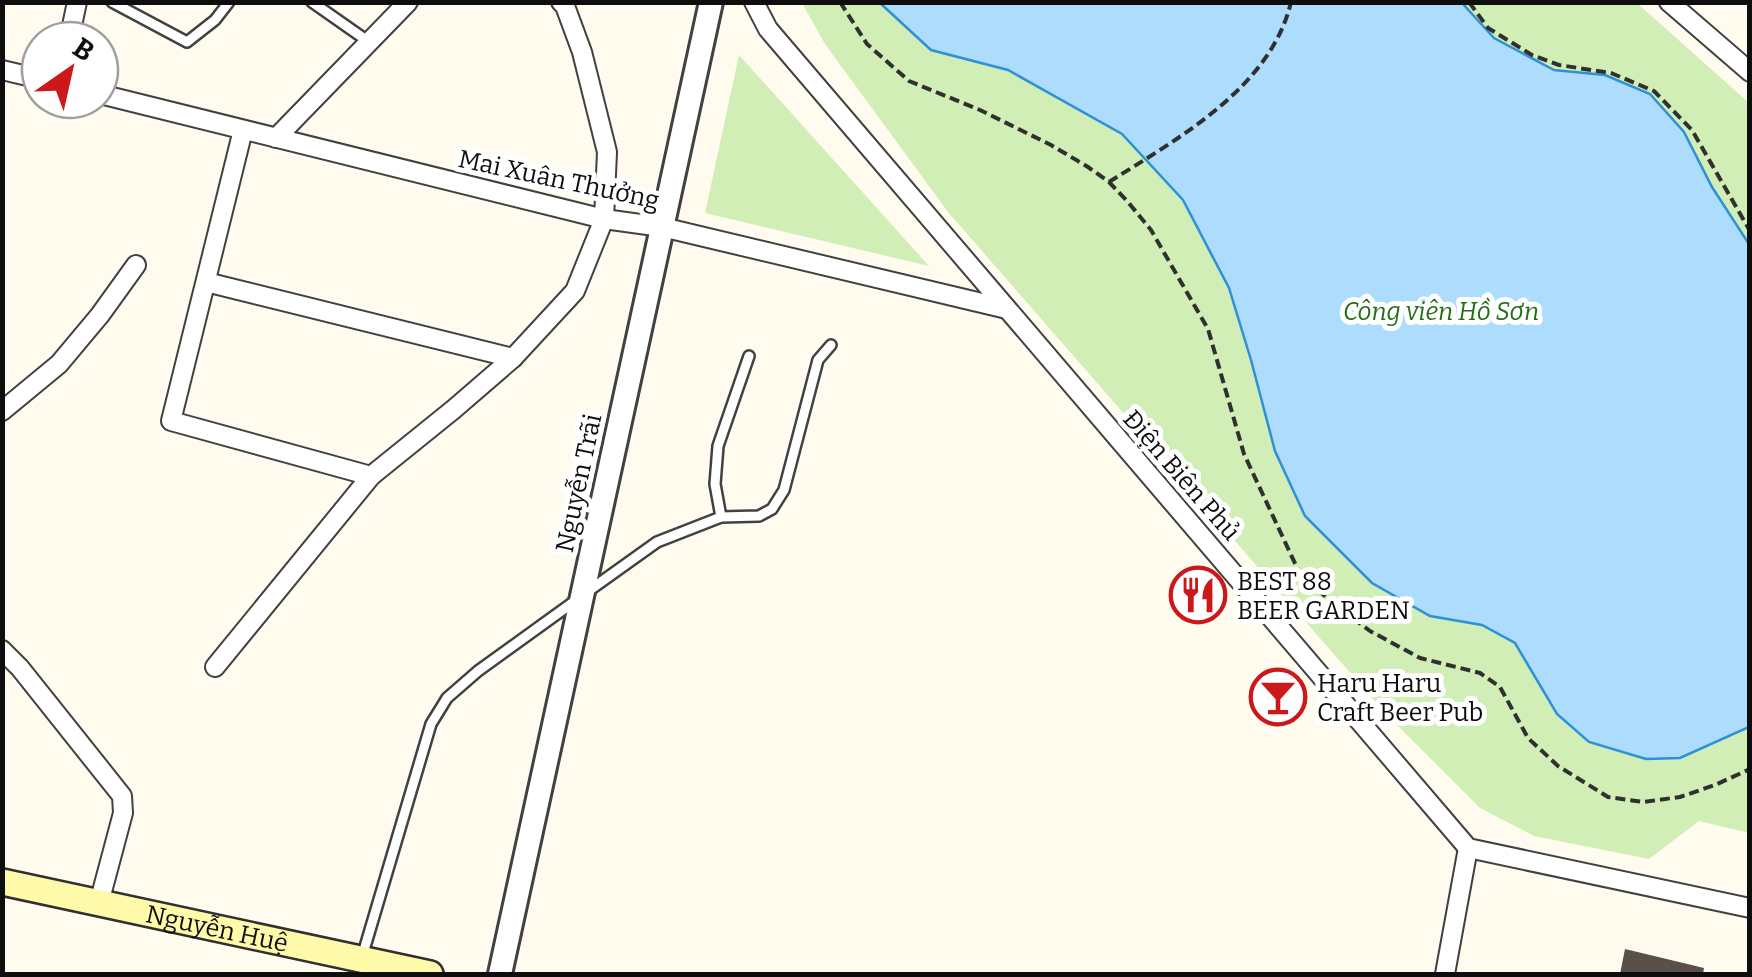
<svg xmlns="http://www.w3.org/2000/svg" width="1752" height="977" font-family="Bitter,serif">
<rect width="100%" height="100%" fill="#fffcef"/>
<!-- green -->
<g fill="#d0eeb5">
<path d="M802,3H1637L1749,103V833L1699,821L1649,859L1534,836L1480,808L1387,715L948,212L825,44Z"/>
<path d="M739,55L929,266L705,213Z"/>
</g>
<!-- water -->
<path fill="#aedcfc" stroke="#2e90da" stroke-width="2.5" d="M880,3H1462L1494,38L1554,70L1605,75L1650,94L1684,132L1712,187L1749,244V727L1680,758L1646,759L1589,742L1557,714L1515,643L1482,625L1430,616L1372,583L1305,516L1275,451L1251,360L1229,288L1183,200L1122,134L1008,70L931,50Z"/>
<!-- building -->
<path fill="#585049" d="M1625,949L1704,968L1703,974H1620Z"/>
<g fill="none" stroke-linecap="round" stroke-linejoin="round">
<!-- service casing -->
<g stroke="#414141" stroke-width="14">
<g id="service">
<path d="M112,2L187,42L215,20L229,2"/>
<path d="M312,2L369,42"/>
<path d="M721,517L715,484L718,446L749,356"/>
<path d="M587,592L657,542L721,517L759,516L772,509L784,490L818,360L831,345"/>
<path d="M362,957L431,724L447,698L478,671L575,601"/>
</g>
</g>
<!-- minor casing -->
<g stroke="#414141" stroke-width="22">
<g id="minor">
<path d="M754,2L768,29L1468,848L1750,908"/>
<path d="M1669,2L1750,72"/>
<path d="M69,40L77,2"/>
<path d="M2,70L40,79"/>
<path d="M100,94L604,219L662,227L1007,309"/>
<path d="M243,130L171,421L371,476L454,409L513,358L575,291L604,219L607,152L582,52L565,6L561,2"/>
<path d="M276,138L408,2"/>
<path d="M206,282L513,358"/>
<path d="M2,411L59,364L100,315L136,265"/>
<path d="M2,650L20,668L122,796L123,813L99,903"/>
<path d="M215,667L371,476"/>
<path d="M1445,974L1468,848"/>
</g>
</g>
<!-- tertiary casing -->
<g stroke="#414141" stroke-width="28">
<path id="tertiary" d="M500,974L711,2"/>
</g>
<!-- secondary casing -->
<g stroke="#303030" stroke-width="30">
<g id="secondary">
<path id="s1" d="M2,882L430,974"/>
</g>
</g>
<!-- path -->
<g stroke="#303030" stroke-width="4" stroke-dasharray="10 5" stroke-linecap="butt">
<path d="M840,2L867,44L909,81L980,110L1051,145L1088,167L1109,182L1128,202L1151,230L1208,329L1244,454L1299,572L1331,602L1370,631L1420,658L1480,673L1500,687L1528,738L1558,766L1608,797L1643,802L1680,797L1715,785L1750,769"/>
<path d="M1469,2L1488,28L1532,55L1559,65L1611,73L1654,91L1692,130L1750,231"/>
<path d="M1109,182C1177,139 1271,88 1291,2"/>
</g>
<!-- service -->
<use href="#service" stroke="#fff" stroke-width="9"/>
<!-- minor -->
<use href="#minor" stroke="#fff" stroke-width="18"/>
<!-- tertiary -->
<use href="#tertiary" stroke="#fff" stroke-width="22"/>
<!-- secondary -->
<use href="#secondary" stroke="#fff9aa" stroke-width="25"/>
</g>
<!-- icons -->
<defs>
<g id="restaurant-ring" transform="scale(2.875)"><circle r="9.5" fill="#fff" stroke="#cc181b" stroke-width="1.5"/><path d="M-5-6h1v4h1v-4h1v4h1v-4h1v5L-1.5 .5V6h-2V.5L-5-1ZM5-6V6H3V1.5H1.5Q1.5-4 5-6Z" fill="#cc181b"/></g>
<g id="bar-ring" transform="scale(2.875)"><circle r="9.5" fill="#fff" stroke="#cc181b" stroke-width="1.5"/><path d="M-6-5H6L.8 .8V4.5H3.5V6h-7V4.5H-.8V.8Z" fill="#cc181b"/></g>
</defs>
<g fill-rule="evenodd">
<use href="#restaurant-ring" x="1198" y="595"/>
<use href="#bar-ring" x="1278" y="697"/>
</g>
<g text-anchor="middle" stroke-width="10" stroke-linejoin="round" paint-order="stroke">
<!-- street labels -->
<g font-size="25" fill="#0e0e0e" stroke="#fff">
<text transform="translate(559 179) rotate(12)" y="9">Mai Xuân Thưởng</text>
<text transform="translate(1182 475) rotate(49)" y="9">Điện Biên Phủ</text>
<text transform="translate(578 483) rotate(-78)" y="9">Nguyễn Trãi</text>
<text dy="9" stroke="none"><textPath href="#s1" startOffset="220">Nguyễn Huệ</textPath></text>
</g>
<!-- park labels -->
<g font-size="25" font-style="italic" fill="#266d18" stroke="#fff">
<text x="1441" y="320">Công viên Hồ Sơn</text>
</g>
<!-- poi labels -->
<g font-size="25" fill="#0e0e0e" stroke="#fff" text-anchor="start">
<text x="1237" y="590">BEST 88<tspan x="1237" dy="29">BEER GARDEN</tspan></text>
<text x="1317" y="692">Haru Haru<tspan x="1317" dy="29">Craft Beer Pub</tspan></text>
</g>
</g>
<!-- border -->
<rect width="1752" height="977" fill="none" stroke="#0e0e0e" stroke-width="10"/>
<!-- north arrow -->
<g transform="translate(70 70) rotate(34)"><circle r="48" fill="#ffffff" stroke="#9f9f9f" stroke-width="2.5"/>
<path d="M0-8L18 38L0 25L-18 38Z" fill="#cc181b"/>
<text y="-15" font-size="28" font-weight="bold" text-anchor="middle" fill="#0e0e0e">B</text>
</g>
</svg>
